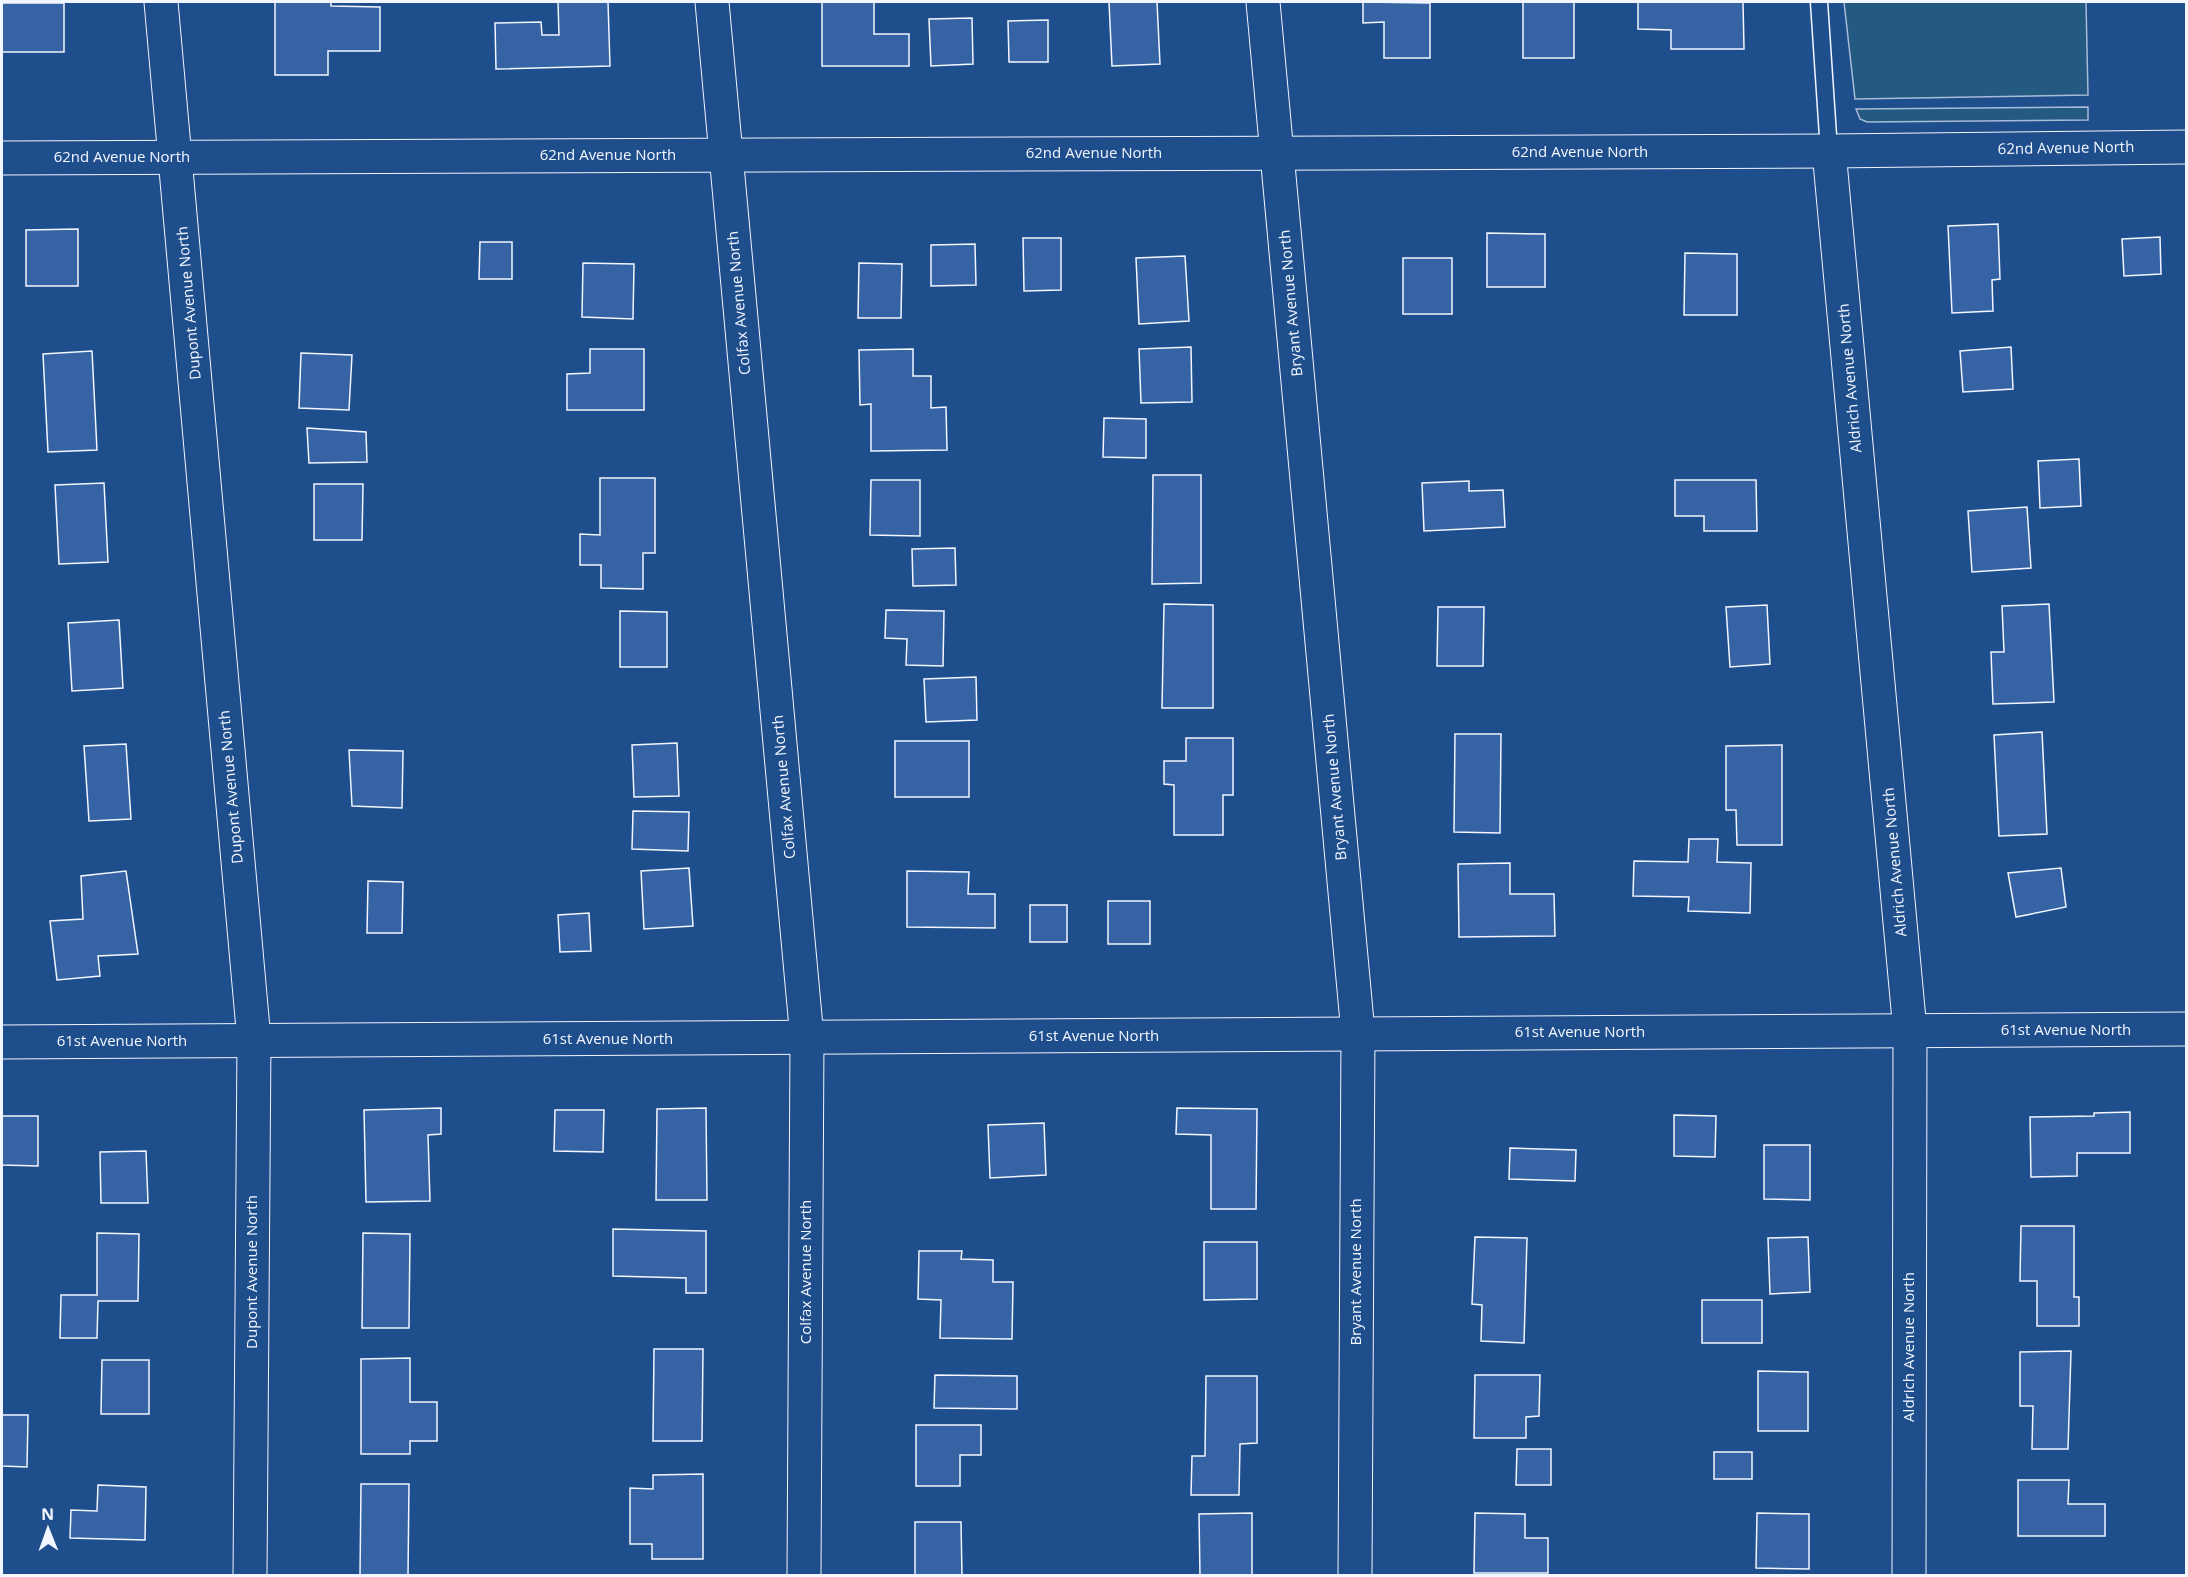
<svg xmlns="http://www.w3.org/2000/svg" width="2188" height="1577" font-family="'Open Sans',sans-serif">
<rect width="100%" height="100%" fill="#1f4e8c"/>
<!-- green -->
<g fill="#245a82" stroke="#a8bbd7" stroke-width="1.5">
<path d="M1844,2H2086L2088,95L1855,99Z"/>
<path d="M2088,107V120L1867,122L1860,119L1856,109Z"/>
</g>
<!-- building -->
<g fill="#3563a3" stroke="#f2f6ff" stroke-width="1.5">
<path d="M275,2H331V6L380,7V51H328V75H275Z"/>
<path d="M558,2H608L610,66L496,69L495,23L541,22L542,35H559Z"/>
<path d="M822,2H874V34H909V66H822Z"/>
<path d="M1109,2H1157L1160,64L1112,66Z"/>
<path d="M1363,2L1430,3V58H1384V22L1363,23Z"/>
<rect x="1523" y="2" width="51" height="56"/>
<path d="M1638,2H1743L1744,49H1671V30L1638,29Z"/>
<rect x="2" y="3" width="62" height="49"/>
<path d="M972,18L973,64L931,66L929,19Z"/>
<path d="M1048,20V62H1009L1008,21Z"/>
<path d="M1998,224L2000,279L1992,280L1993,311L1952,313L1948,226Z"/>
<path d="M78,229V286H26V230Z"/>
<path d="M1487,233L1545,234V287H1487Z"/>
<path d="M2160,237L2161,274L2124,276L2122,239Z"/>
<path d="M1023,238H1061V290L1024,291Z"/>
<path d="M480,242H512V279H479Z"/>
<path d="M975,244L976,285L931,286V245Z"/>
<path d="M1685,253L1737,254V315H1684Z"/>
<path d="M1185,256L1189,321L1139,324L1136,258Z"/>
<rect x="1403" y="258" width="49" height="56"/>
<path d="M583,263L634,264L633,319L582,317Z"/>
<path d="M859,263L902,264L901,318H858Z"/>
<path d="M1191,347L1192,402L1141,403L1139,349Z"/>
<path d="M2011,347L2013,389L1963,392L1960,351Z"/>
<path d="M590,349H644V410H567V374L590,373Z"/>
<path d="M913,349V376H931V408L946,407L947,450L871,451V404L860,405L859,350Z"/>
<path d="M92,351L97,450L48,452L43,354Z"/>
<path d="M301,353L352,355L349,410L299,408Z"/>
<path d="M1104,418L1146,419V458L1103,457Z"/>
<path d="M307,428L366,432L367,462L309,463Z"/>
<path d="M2079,459L2081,506L2040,508L2038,461Z"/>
<path d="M1153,475H1201V583L1152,584Z"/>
<path d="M600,478H655V553H643V589L601,588V565H580V534L600,535Z"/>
<path d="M871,480H920V536L870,535Z"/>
<path d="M1675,480H1756L1757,531H1704V516H1675Z"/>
<path d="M1469,481V491L1503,490L1505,527L1424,531L1422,483Z"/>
<path d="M104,483L108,562L59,564L55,485Z"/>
<path d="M314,484H363L362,540H314Z"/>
<path d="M2027,507L2031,568L1972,572L1968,511Z"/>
<path d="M955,548L956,585L913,586L912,549Z"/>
<path d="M1164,604L1213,605V708H1162Z"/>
<path d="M2049,604L2054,702L1993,704L1991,652H2004L2002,606Z"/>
<path d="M1767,605L1770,664L1730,667L1726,607Z"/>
<path d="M1438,607H1484L1483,666H1437Z"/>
<path d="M886,610L944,611L943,666L906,665L907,639L885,638Z"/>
<path d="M620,611L667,612V667H620Z"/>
<path d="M119,620L123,688L72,691L68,623Z"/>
<path d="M976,677L977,720L926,722L924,679Z"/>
<path d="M2042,732L2047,834L1999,836L1994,735Z"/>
<path d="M1455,734H1501L1500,833L1454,832Z"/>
<path d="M1186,738H1233V795H1223V835H1174V785L1164,784V761H1186Z"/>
<rect x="895" y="741" width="74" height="56"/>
<path d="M677,743L679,796L634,797L632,745Z"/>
<path d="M126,744L131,819L89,821L84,746Z"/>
<path d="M1782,745V845H1737L1736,810H1726V746Z"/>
<path d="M349,750L403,751L402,808L352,806Z"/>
<path d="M633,811L689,812L688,851L632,849Z"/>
<path d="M1689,839H1718L1717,862L1751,863L1750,913L1688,911L1689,897L1633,896L1634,861L1688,862Z"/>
<path d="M1510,863V894H1554L1555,936L1459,937L1458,864Z"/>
<path d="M689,868L693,926L644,929L641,871Z"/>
<path d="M2061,868L2066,907L2016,917L2008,873Z"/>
<path d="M126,871L138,954L98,956L100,976L57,980L50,921L83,919L81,876Z"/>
<path d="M907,871L969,872L968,894H995V928L907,927Z"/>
<path d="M368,881L403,882L402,933H367Z"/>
<rect x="1108" y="901" width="42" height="43"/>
<rect x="1030" y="905" width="37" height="37"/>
<path d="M589,913L591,951L560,952L558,915Z"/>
<path d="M441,1108V1134L428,1135L430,1201L366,1202L364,1110Z"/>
<path d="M706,1108L707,1200H656L657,1109Z"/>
<path d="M1177,1108L1257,1109L1256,1209H1211V1135L1176,1134Z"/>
<path d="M555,1110H604L603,1152L554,1151Z"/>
<path d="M2130,1112V1153H2077V1176L2031,1177L2030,1117L2094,1116V1113Z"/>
<path d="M1674,1115L1716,1116L1715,1157L1674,1156Z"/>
<path d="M2,1116H38V1166L2,1165Z"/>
<path d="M1044,1123L1046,1175L990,1178L988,1125Z"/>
<path d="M1764,1145H1810V1200L1764,1199Z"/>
<path d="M1510,1148L1576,1150L1575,1181L1509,1179Z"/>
<path d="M146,1151L148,1203H101L100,1152Z"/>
<path d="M2021,1226H2074V1297H2079V1326H2037V1281H2020Z"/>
<path d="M613,1229L706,1231V1293H686V1278L613,1276Z"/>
<path d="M97,1233L139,1234L138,1301H98L97,1338H60L61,1295H97Z"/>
<path d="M363,1233L410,1234L409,1328H362Z"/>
<path d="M1475,1237L1527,1238L1524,1343L1481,1341L1482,1305L1472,1304Z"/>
<path d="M1808,1237L1810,1292L1770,1294L1768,1238Z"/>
<path d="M1204,1242H1257V1299L1204,1300Z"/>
<path d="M919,1251H962L961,1259L993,1260V1282H1013L1012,1339L940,1338L941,1300L918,1299Z"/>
<rect x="1702" y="1300" width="60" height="43"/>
<path d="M654,1349H703L702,1441H653Z"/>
<path d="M2071,1351L2068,1449H2032L2033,1406H2020V1352Z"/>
<path d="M410,1358V1402H437V1441H410V1454H361V1359Z"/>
<path d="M102,1360H149V1414H101Z"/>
<path d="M1758,1371L1808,1372V1431H1758Z"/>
<path d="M935,1375L1017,1376V1409L934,1408Z"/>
<path d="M1475,1375H1540L1539,1416L1526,1417V1438H1474Z"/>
<path d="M1206,1376H1257V1443L1240,1444L1239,1495H1191L1192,1456H1205Z"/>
<path d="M2,1415H28L27,1467L2,1466Z"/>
<path d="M916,1425H981V1455H960V1486H916Z"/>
<path d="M1517,1449H1551V1485H1516Z"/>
<rect x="1714" y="1452" width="38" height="27"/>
<path d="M703,1474V1559H652V1544H630V1488L653,1489V1475Z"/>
<path d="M2018,1480H2069L2068,1504H2105V1536H2018Z"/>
<path d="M361,1484H409L408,1576H360Z"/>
<path d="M98,1485L146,1487L145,1540L70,1538L71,1510L97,1511Z"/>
<path d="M1252,1513V1576H1200L1199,1514Z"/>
<path d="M1475,1513L1525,1514V1538H1548V1573H1474Z"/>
<path d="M1757,1513L1809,1514V1569L1756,1568Z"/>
<path d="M915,1522H961L962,1576H915Z"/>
</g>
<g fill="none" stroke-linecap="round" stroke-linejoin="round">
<!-- lane casing -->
<g stroke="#f2f6ff" stroke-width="19">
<path id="lane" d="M1819,2L1829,151"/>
</g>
<!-- street casing -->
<g stroke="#f2f6ff" stroke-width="35">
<g id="street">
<path d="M712,2L807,1038L804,1576"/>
<path d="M1263,2L1358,1033L1355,1576"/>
<path d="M1829,151L1910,1031L1909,1576"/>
<path d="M2,158L1829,151L2186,147"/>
<path d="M2,1042L2186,1029"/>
</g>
</g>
<!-- secondary casing -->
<g stroke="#f2f6ff" stroke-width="35">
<path id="secondary" d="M161,2L254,1040L250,1576"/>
</g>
<!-- lane -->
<use href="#lane" stroke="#1f4e8c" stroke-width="16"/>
<!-- street -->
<use href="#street" stroke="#1f4e8c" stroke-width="33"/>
<!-- secondary -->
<use href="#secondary" stroke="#1f4e8c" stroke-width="33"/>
</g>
<g text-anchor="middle" stroke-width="4.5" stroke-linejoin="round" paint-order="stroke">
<!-- street labels -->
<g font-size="15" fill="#f2f6ff" stroke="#1f4e8c">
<text transform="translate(2066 148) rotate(-1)" y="5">62nd Avenue North</text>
<text x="1580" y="157">62nd Avenue North</text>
<text x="1094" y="158">62nd Avenue North</text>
<text x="608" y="160">62nd Avenue North</text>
<text x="122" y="162">62nd Avenue North</text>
<text transform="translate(189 303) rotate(-95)" y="5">Dupont Avenue North</text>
<text transform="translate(739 303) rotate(-95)" y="5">Colfax Avenue North</text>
<text transform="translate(1291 303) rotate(-95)" y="5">Bryant Avenue North</text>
<text transform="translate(1850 378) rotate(-95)" y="5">Aldrich Avenue North</text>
<text transform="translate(231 787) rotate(-95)" y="5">Dupont Avenue North</text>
<text transform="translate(784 787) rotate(-95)" y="5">Colfax Avenue North</text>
<text transform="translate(1335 787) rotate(-95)" y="5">Bryant Avenue North</text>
<text transform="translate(1895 862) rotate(-95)" y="5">Aldrich Avenue North</text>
<text x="2066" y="1035">61st Avenue North</text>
<text x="1580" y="1037">61st Avenue North</text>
<text x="1094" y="1041">61st Avenue North</text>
<text x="608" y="1044">61st Avenue North</text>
<text x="122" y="1046">61st Avenue North</text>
<text transform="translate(252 1272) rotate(-90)" y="5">Dupont Avenue North</text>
<text transform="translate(806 1272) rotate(-90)" y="5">Colfax Avenue North</text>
<text transform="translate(1356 1272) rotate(-90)" y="5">Bryant Avenue North</text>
<text transform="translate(1909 1347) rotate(-90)" y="5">Aldrich Avenue North</text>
</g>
</g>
<!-- border -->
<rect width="2188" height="1577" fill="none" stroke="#f2f6ff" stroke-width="6"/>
<!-- north arrow -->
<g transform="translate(48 1529) rotate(359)" stroke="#1f4e8c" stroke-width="4.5" paint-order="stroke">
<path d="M0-4.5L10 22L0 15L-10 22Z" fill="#f2f6ff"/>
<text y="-9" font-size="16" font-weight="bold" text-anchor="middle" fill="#f2f6ff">N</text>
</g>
</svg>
